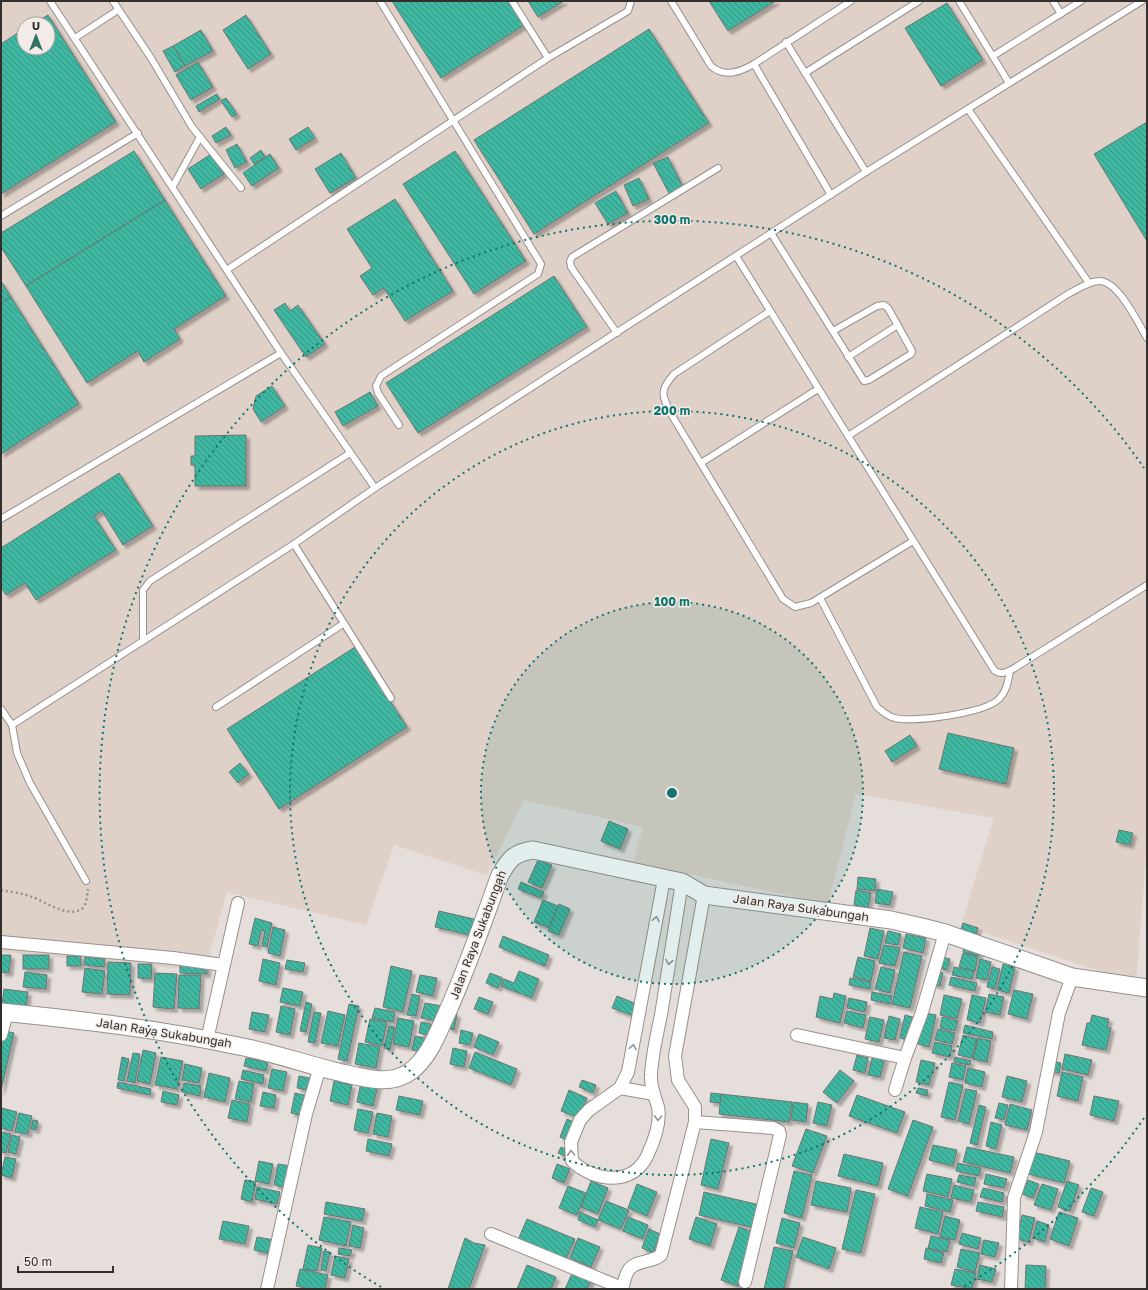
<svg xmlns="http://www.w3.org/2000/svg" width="1148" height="1290" font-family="'Golos Text',sans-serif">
<defs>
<pattern id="building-back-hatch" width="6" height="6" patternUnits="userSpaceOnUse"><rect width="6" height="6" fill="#3fb7a0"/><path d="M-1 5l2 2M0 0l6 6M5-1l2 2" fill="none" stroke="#359583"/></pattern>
<filter id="shadow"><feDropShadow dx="3.5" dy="3.5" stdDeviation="1" flood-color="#0004"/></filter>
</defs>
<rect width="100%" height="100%" fill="#e5deda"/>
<!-- built -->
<path fill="#dfd1c8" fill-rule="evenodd" d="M1,1H1147V845L1136,983L961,925L994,818L856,794L828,904L633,862L643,827L524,800L487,875L394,845L366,925L227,892L205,971L1,952ZM24,24H48V48H24Z"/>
<!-- building -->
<g fill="url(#building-back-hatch)" stroke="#6e7573" filter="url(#shadow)">
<path d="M392,1H511L526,24L441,78Z"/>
<path d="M528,1H564L538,17Z"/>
<path d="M709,1H776L728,31Z"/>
<path d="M947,3L983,60L941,86L905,28Z"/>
<path d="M48,15L116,122L1,194V44L24,29V48H48V24H33Z"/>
<path d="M246,15L271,54L248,69L223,30Z"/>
<path d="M649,29L709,123L534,234L474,140Z"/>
<path d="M201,30L213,51L185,66L173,46Z"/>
<path d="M173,46L185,66L175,72L163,51Z"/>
<path d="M198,62L213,87L191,100L176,75Z"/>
<path d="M217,94L220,99L199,112L196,106Z"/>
<path d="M226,98L237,114L232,117L221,101Z"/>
<path d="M1147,122V241L1094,154Z"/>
<path d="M226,127L231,135L216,143L212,136Z"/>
<path d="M308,127L315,138L296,150L289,139Z"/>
<path d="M237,144L247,162L235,168L226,150Z"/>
<path d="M261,150L265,157L254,164L250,158Z"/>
<path d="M134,151L165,200L26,286L1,247V233Z"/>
<path d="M455,151L526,261L474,294L403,184Z"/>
<path d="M341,153L356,178L330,193L315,169Z"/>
<path d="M211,154L224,174L201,189L188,169Z"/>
<path d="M270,154L279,168L252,186L243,173Z"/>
<path d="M668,157L682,185L670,195L653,163Z"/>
<path d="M639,178L649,199L633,206L624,185Z"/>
<path d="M616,191L628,213L608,224L595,203Z"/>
<path d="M395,199L453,291L405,321L384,288L373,295L360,276L372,268L347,229Z"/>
<path d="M165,200L226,296L174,329L180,339L144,362L138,351L87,383L26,286Z"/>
<path d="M554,276L587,327L418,433L386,383Z"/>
<path d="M1,281L11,297L1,303Z"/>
<path d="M11,297L79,404L1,454V303Z"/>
<path d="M285,303L290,311L298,305L325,344L306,357L274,310Z"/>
<path d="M272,386L285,406L261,422L253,409L256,396Z"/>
<path d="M370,392L378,406L343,426L335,412Z"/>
<path d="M246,435V486H195V465H191V456H195V436Z"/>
<path d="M119,473L153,526L123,545L102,511L94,516L116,550L36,600L25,583L6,595L1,587V548Z"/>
<path d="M355,647L407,727L279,809L227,729Z"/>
<path d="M948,733L1014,748L1006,784L939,769Z"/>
<path d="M910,735L917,746L892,762L885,751Z"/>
<path d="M240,763L249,774L238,783L229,772Z"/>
<path d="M609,821L628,829L620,849L601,841Z"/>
<path d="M1119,830L1133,833L1130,845L1116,842Z"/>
<path d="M538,860L552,865L542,888L528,882Z"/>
<path d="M858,877L876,879L875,891L857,889Z"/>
<path d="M521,882L544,892L541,898L518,889Z"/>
<path d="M877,889L893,892L890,905L875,903Z"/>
<path d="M856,890L871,893L868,908L854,905Z"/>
<path d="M543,900L558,906L549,928L534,922Z"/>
<path d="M559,904L570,909L559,935L548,931Z"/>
<path d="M439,911L478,920L474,936L435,927Z"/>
<path d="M255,918L272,923L267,947L262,946L265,931L261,930L258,946L249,944Z"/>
<path d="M963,923L978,928L975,938L960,933Z"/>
<path d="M273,927L285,930L280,956L268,953Z"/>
<path d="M870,928L884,931L878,959L864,956Z"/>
<path d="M888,931L901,934L898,945L885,943Z"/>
<path d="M906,934L926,938L923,953L903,948Z"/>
<path d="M503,936L549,955L545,966L499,947Z"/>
<path d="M884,945L900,948L895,966L879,963Z"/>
<path d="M964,948L980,952L979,956L963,952Z"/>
<path d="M904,952L922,956L910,1008L892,1004Z"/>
<path d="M963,953L978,957L975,971L959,967Z"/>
<path d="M1,955H11L9,973L1,972Z"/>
<rect x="23" y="955" width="26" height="14"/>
<rect x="67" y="956" width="14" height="10"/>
<path d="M85,957L105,959L104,967L84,965Z"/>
<path d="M858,957L875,961L871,981L853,977Z"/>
<path d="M942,957L950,959L947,970L939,968Z"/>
<path d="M263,959L280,963L276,985L259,981Z"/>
<path d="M980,959L991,962L987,980L976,978Z"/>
<path d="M287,960L305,963L303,972L285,969Z"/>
<path d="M108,962L131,963L130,995L107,994Z"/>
<path d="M138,964H152L151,979L138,978Z"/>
<path d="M1003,964L1015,967L1009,993L997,990Z"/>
<path d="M180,965L207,966V974L180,973Z"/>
<path d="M391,966L412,971L403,1012L383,1007Z"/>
<path d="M881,967L895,970L890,993L875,989Z"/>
<path d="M954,967L974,971L972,979L952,975Z"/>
<path d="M992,967L1000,969L995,989L987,987Z"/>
<path d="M85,968L105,971L102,994L82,992Z"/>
<path d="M519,971L539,979L532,998L501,986L504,979L514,983Z"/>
<path d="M935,971L943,973L940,986L932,984Z"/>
<path d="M25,972L47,975L46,989L23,987Z"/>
<path d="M155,973L177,974L174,1009L153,1007Z"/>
<path d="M490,973L503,978L498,988L486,983Z"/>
<path d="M179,975H201L199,1009L178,1008Z"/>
<path d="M420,975L437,978L433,996L416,992Z"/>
<path d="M951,977L977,983L975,991L949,985Z"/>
<path d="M850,978L871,982L870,989L849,985Z"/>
<path d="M283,988L303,992L300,1006L280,1002Z"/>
<path d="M4,989L28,992L26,1009L2,1005Z"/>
<path d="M1014,990L1033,994L1027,1019L1008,1014Z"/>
<path d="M872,992L892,996L890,1004L871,1000Z"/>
<path d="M834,993L846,996L840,1023L816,1017L820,996L833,999Z"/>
<path d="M412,994L420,996L416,1016L407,1015Z"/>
<path d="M989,994L1004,997L1000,1015L985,1012Z"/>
<path d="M944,995L962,999L957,1019L940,1015Z"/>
<path d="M972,995L986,998L980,1023L967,1020Z"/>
<path d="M617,996L639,1005L634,1016L612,1008Z"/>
<path d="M479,997L493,1002L488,1014L474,1009Z"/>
<path d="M849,998L867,1002L865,1012L847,1008Z"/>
<path d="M306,1002L312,1004L306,1032L300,1031Z"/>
<path d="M425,1003L442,1006L439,1021L421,1018Z"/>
<path d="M349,1004L359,1006L347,1061L338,1059Z"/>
<path d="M281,1006L295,1009L290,1035L276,1032Z"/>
<path d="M375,1008L395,1012L393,1022L372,1018Z"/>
<path d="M328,1011L345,1015L338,1046L321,1043Z"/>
<path d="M847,1011L866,1015L863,1028L844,1023Z"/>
<path d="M252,1012L269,1015L265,1032L249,1029Z"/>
<path d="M314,1012L321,1013L315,1043L308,1042Z"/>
<path d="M451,1013L457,1014L454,1030L448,1028Z"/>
<path d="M925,1013L936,1015L929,1047L918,1044Z"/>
<path d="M905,1015L916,1018L910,1041L900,1038Z"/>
<path d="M1092,1015L1109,1019L1107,1027L1111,1028L1106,1050L1082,1045L1087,1023H1090Z"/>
<path d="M889,1016L900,1019L895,1040L884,1038Z"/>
<path d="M870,1017L884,1020L879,1042L865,1039Z"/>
<path d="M942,1017L958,1021L955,1031L940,1028Z"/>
<path d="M398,1018L414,1021L409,1047L393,1044Z"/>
<path d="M370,1019L387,1022L382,1046L365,1042Z"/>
<path d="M421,1022L431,1024L428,1035L419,1033Z"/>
<path d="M965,1025L993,1032L992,1039L963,1033Z"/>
<path d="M389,1026L395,1027L390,1049L384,1048Z"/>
<path d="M938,1029L955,1033L952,1044L935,1040Z"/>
<path d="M461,1030L473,1033L470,1045L459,1043Z"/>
<path d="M5,1031L14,1033L1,1091V1046Z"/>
<path d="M479,1034L499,1042L493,1055L474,1047Z"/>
<path d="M963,1035L977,1039L972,1058L958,1055Z"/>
<path d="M415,1036L429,1039L426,1053L412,1050Z"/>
<path d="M978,1038L991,1041L987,1062L973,1059Z"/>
<path d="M935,1042L952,1046L950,1057L932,1053Z"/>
<path d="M359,1043L380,1047L376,1068L355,1064Z"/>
<path d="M453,1048L467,1051L464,1067L450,1064Z"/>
<path d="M143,1050L156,1053L150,1084L137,1081Z"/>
<path d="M475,1052L517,1069L511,1085L469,1068Z"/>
<path d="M133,1053L140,1054L135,1083L127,1081Z"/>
<path d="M1065,1054L1092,1060L1088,1075L1062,1069Z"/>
<path d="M857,1055L868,1058L865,1073L853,1070Z"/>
<path d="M873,1055L885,1058L880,1077L868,1075Z"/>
<path d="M122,1057L129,1059L124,1081L118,1080Z"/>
<path d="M161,1057L183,1061L177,1089L155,1085Z"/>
<path d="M955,1057L971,1061L970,1065L954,1062Z"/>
<path d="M246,1058L268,1062L266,1071L244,1066Z"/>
<path d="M921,1060L935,1063L929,1085L916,1082Z"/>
<path d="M1052,1061L1061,1063L1059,1073L1050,1071Z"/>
<path d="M952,1063L966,1066L963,1080L949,1077Z"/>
<path d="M185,1064L202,1068L199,1083L182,1080Z"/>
<path d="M968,1068L985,1072L982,1087L965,1083Z"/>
<path d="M272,1069L287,1072L283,1091L268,1088Z"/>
<path d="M243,1070L264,1075L263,1084L241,1079Z"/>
<path d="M840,1070L854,1081L837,1103L823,1092Z"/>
<path d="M1062,1072L1083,1077L1078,1101L1057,1096Z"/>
<path d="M209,1073L230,1078L225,1102L204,1097Z"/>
<path d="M299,1076L314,1079L312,1091L297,1088Z"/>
<path d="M1007,1076L1027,1081L1022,1102L1002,1097Z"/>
<path d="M582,1080L596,1085L593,1093L579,1087Z"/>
<path d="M239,1081L254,1084L251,1102L235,1099Z"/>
<path d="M334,1081L352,1085L348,1105L330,1101Z"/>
<path d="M118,1082L151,1089L150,1095L117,1088Z"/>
<path d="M361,1082L378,1085L373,1106L357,1102Z"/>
<path d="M949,1082L963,1085L955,1120L941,1117Z"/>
<path d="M184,1083L201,1086L200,1096L182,1092Z"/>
<path d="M918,1088L928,1090L927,1096L916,1093Z"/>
<path d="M966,1089L977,1091L969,1124L958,1121Z"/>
<path d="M569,1090L587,1098L579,1118L561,1111Z"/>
<path d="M163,1091L179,1095L177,1105L161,1102Z"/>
<path d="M263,1092L276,1095L274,1108L260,1106Z"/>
<path d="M295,1093L308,1096L304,1116L291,1113Z"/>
<path d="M711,1093L721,1094L720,1103L710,1102Z"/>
<path d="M721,1094L792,1102L789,1122L719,1114Z"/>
<path d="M857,1095L905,1112L897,1133L849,1116Z"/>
<path d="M399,1096L423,1101L420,1115L396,1110Z"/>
<path d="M1094,1096L1119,1101L1114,1121L1090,1115Z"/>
<path d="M232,1100L250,1104L247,1122L228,1118Z"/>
<path d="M793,1102L808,1104L806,1122L791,1120Z"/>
<path d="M818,1102L832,1105L827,1126L813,1123Z"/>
<path d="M999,1103L1008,1105L1004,1120L995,1118Z"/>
<path d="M1010,1104L1032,1110L1027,1130L1005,1125Z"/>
<path d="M979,1105L986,1107L977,1145L970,1143Z"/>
<path d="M2,1108L17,1112L12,1131L1,1128Z"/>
<path d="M358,1109L373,1112L368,1133L354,1130Z"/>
<path d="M19,1113L32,1116L28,1134L15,1132Z"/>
<path d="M377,1113L392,1116L388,1137L373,1134Z"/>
<path d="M567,1119L576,1123L568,1141L560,1137Z"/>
<path d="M33,1120L38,1121L36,1130L31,1129Z"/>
<path d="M913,1120L933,1127L908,1196L888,1189Z"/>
<path d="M991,1122L1002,1125L996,1149L986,1146Z"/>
<path d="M806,1129L827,1136L813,1173L792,1166Z"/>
<path d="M1,1132L11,1134L6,1153L1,1152Z"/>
<path d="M12,1135L20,1137L16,1154L8,1152Z"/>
<path d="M368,1139L392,1144L389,1156L366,1151Z"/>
<path d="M711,1139L729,1143L718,1189L701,1185Z"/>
<path d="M933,1145L957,1150L953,1166L929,1160Z"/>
<path d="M561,1147L570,1151L567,1157L558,1153Z"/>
<path d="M967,1147L1014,1157L1010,1173L963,1162Z"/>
<path d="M1033,1152L1070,1161L1064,1183L1028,1174Z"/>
<path d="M844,1154L883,1163L878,1186L838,1176Z"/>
<path d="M5,1157L16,1159L12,1178L1,1175Z"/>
<path d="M259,1161L273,1164L269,1184L255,1181Z"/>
<path d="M958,1163L981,1168L979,1176L956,1171Z"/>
<path d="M278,1164L291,1166L286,1188L274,1185Z"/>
<path d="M557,1164L570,1169L564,1183L552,1178Z"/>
<path d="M794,1171L812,1175L802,1218L784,1213Z"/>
<path d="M927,1174L952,1179L948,1197L923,1191Z"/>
<path d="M986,1174L1007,1179L1004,1188L984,1184Z"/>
<path d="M959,1175L976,1178L974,1186L957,1182Z"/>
<path d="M245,1180L256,1182L252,1202L241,1199Z"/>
<path d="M1028,1180L1039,1184L1033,1198L1022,1194Z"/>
<path d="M591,1181L608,1188L598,1214L581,1207Z"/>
<path d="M816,1181L851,1188L847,1212L811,1205Z"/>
<path d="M1067,1181L1079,1185L1070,1211L1058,1207Z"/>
<path d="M637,1184L657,1192L647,1216L628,1208Z"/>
<path d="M1042,1184L1058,1189L1051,1210L1034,1205Z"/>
<path d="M954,1185L974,1190L971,1202L951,1198Z"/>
<path d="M568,1186L586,1193L577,1215L559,1208Z"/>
<path d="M257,1187L280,1192L277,1204L255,1199Z"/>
<path d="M983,1188L1004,1193L1002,1202L980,1197Z"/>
<path d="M1091,1188L1103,1192L1094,1216L1082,1212Z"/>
<path d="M856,1190L875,1194L861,1253L842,1249Z"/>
<path d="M704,1192L760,1205L755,1228L699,1215Z"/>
<path d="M927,1194L953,1200L950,1212L925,1206Z"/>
<path d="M606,1201L629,1210L621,1229L598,1220Z"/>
<path d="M326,1202L365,1209L362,1221L324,1214Z"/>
<path d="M978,1202L1004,1207L1002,1217L976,1211Z"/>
<path d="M920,1207L943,1212L938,1234L915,1228Z"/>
<path d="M580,1212L598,1220L595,1227L578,1220Z"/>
<path d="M1059,1212L1078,1218L1069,1246L1050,1239Z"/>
<path d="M1022,1215L1035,1218L1029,1242L1017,1239Z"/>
<path d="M945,1216L960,1220L955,1240L940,1237Z"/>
<path d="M324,1217L351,1222L346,1246L319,1240Z"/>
<path d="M628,1217L648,1225L643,1239L623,1231Z"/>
<path d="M696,1217L717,1224L710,1246L689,1239Z"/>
<path d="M782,1218L800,1223L794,1248L776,1243Z"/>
<path d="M527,1219L575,1239L566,1259L518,1240Z"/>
<path d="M223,1221L249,1226L245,1244L219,1239Z"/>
<path d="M1037,1221L1049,1225L1045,1242L1033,1238Z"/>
<path d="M353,1225L364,1228L360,1248L349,1246Z"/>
<path d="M739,1227L756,1233L738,1286L721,1280Z"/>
<path d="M649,1229L660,1234L653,1253L642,1248Z"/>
<path d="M962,1233L981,1238L978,1249L959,1244Z"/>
<path d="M931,1236L950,1240L947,1252L928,1248Z"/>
<path d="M257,1237L274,1240L271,1254L254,1250Z"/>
<path d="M803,1237L836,1248L829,1269L796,1257Z"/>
<path d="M465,1238L474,1243L485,1245L469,1289H448Z"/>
<path d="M578,1238L600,1247L591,1267L570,1258Z"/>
<path d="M984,1240L999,1243L995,1257L981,1254Z"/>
<path d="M308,1245L322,1248L317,1271L303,1269Z"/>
<path d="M774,1247L793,1251L784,1289H764Z"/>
<path d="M339,1248L352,1250L350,1256L338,1254Z"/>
<path d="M926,1248L944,1253L941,1263L924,1259Z"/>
<path d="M961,1249L980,1253L975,1272L957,1267Z"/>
<path d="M324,1251L330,1252L326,1271L321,1270Z"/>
<path d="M335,1256L349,1259L345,1278L331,1275Z"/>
<path d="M527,1265L556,1277L551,1289H517Z"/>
<path d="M980,1265L996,1269L992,1282L977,1279Z"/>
<path d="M1026,1265L1046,1266L1045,1289H1025Z"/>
<path d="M300,1269L328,1275L325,1289H311L296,1286Z"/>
<path d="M574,1269L593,1277L587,1289H565Z"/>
<path d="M955,1269L976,1273L972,1289L951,1285Z"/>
</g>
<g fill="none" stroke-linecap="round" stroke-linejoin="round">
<!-- lane casing -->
<g stroke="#97908d" stroke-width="8">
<g id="lane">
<path d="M50,1L281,353L375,488"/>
<path d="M113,1L151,58L192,127L241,188"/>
<path d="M380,1L541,264L538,274L381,376L376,386L378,393L399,425"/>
<path d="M512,1L548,58"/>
<path d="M671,1L711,66C725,78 740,72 754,64L831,195"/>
<path d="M959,1L1009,83"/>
<path d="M1053,1L1061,14"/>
<path d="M75,38L118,10"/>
<path d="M786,42L866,172"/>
<path d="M993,56L1081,1"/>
<path d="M754,64L851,1"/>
<path d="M805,73L919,1"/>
<path d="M968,109L1089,283"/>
<path d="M173,186L200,137"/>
<path d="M1,216L138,133"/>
<path d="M771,233L864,381L869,380L911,354L912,351L888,308L884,305L877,306L833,331"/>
<path d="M736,256L994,670C1001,676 1006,672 1013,669L1147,585"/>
<path d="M228,269L548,58L628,11L631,1"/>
<path d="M770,311L674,374C659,391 662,395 671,414L783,599L795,607L811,603L913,541"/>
<path d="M617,333L571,267L570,261L572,257L718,168"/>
<path d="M848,357L898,325"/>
<path d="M848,436L1068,294C1078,289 1089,281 1100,281C1119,282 1138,323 1147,338"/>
<path d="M701,463L818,389"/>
<path d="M1,519L281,353"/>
<path d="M294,544L391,698"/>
<path d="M820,598L877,707C882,711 888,717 895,718C914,723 985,713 999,699C1007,691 1008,681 1010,671"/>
<path d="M143,639V590L150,581L350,453"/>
<path d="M216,707L343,624"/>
<path d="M1,709L12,725L17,753L30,783L86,881"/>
<path d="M12,725L294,544L375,488L866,172L1142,1"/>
</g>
</g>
<!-- street casing -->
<g stroke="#97908d" stroke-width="14">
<g id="street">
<path d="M664,879L628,1072L620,1088L589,1110L580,1120L571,1142L572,1161C594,1182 634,1187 648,1154C654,1141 661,1122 658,1107C655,1097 650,1085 651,1075C652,1055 657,1034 661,1015C668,970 675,926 682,882"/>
<path d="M1,942L173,958L223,965"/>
<path d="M1,1035L7,1013"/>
<path d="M797,1035L905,1058"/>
<path d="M207,1040L238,903"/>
<path d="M620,1088L654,1094"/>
<path d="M895,1090L905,1058L922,1012L945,933"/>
<path d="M695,1122L773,1128L779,1131L780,1135L745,1282"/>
<path d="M491,1234L622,1288"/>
<path d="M267,1289L306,1114L320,1067"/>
<path d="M622,1289C624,1283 625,1276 628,1271C634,1260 652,1263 661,1255L695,1122V1107L678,1080L675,1056L704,895"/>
<path d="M1011,1289L1014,1198L1036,1132L1059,1013L1072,977"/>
</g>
</g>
<!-- secondary casing -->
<g stroke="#97908d" stroke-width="19">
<path id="secondary" d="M1,1012C81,1020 160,1029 238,1046C271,1052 302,1063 334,1071C358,1076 389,1088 411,1071C429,1057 437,1035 446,1015C467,969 483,922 500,875C510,858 514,853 533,850L682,882L704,895L891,920L922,927L945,933L1072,977L1147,988"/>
</g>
<!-- path -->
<path stroke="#95908d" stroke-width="2.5" stroke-dasharray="2 3" stroke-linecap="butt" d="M1,890C11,892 22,893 32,897C47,902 66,918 82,909L86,903L88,889"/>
<!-- lane -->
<use href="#lane" stroke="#fff" stroke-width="6"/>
<!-- street -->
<use href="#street" stroke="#fff" stroke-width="12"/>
<!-- secondary -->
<use href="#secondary" stroke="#fff" stroke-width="17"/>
</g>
<!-- one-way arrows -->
<defs><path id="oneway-chevron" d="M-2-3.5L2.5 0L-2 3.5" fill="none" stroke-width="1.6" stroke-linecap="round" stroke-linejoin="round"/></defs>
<g stroke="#989796">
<use href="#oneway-chevron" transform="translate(656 919) rotate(-80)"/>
<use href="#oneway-chevron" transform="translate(669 962) rotate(99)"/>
<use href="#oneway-chevron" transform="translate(633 1047) rotate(-80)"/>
<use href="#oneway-chevron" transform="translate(658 1118) rotate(93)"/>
<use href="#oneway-chevron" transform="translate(571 1153) rotate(-93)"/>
</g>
<!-- distance rings -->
<circle cx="672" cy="793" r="191" fill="#0f766e" fill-opacity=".12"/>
<g fill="none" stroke="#0f766e" stroke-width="2" stroke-dasharray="2 4">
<circle cx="672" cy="793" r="191"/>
<circle cx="672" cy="793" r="382"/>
<path d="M1144 1118A573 573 0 0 1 963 1287M381 1287A573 573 0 1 1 1144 468"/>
</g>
<g text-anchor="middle" stroke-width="3" stroke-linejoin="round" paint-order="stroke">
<!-- street labels -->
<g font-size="12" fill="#322f2d" stroke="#f2ebe7">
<text transform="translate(801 908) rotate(8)" y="4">Jalan Raya Sukabungah</text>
<text transform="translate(478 935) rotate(-69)" y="4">Jalan Raya Sukabungah</text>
<text transform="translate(164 1033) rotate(9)" y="4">Jalan Raya Sukabungah</text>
</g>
</g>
<circle cx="672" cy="793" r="6" fill="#0f766e" stroke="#f2ebe7" stroke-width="2"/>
<g font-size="12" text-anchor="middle" font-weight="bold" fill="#0f766e" stroke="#f2ebe7" stroke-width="3" stroke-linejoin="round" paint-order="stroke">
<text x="672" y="224">300 m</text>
<text x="672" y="415">200 m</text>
<text x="672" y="606">100 m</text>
</g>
<!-- border -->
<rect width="1148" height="1290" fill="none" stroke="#322f2d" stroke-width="4"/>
<!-- north arrow -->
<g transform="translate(36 36)"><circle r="19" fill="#f2ebe7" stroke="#a5a09d"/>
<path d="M0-3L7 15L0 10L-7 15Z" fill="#2e7264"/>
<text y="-6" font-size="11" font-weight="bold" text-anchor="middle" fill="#322f2d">U</text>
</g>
<!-- scale -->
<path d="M18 1266v6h95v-6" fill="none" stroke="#322f2d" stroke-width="2"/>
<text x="24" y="1266" font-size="12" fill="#322f2d" stroke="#f2ebe7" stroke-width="3" paint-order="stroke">50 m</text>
</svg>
